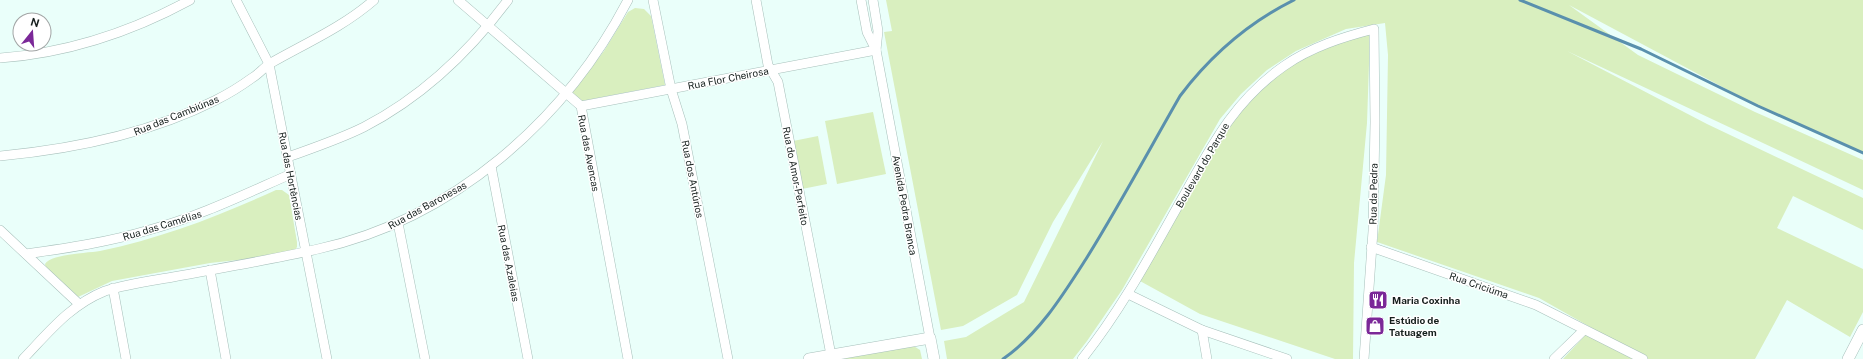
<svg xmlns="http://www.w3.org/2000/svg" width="1863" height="359" font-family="'Public Sans',sans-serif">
<rect width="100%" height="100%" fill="#eafffa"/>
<!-- green -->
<g fill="#d9efbf">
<path d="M886,0H1863V153L1758,106L1569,5L1638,55L1755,112L1863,160V190L1567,51L1707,124L1863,198V230L1793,196L1777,228L1863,269V312L1850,337L1787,300L1755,359H1563L1592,328L1539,298L1377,242L1386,175L1388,55L1385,23L1346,29L1296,51L1267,70L1241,94L1220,119L1122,290L1087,341L1073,359H947L944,341L966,337L1024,302L1103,141L1053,222L1017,295L963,326L941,330L884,32L892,31Z"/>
<path d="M635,8L644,9L651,16L665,85L582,101L572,93L604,51L628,12Z"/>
<path d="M1370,34L1367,123L1354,263L1353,359H1335L1200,314L1140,281C1157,250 1174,219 1192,189C1214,149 1237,106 1274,78C1303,56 1335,43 1370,34Z"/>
<path d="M873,112L886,174L837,184L825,121Z"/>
<path d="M818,136L827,184L802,189L793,141Z"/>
<path d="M276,190H282L289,195L297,242V247L292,254L210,263L112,281L78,297L75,296L46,268L45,264C51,254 88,253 100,251C162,238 219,216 276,190Z"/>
<path d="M912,345L920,350L922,359H834Z"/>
</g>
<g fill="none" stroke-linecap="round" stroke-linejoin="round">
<!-- stream -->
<g stroke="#5a90ad" stroke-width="3">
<path d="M1520,0L1641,49L1758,106L1863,153"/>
<path d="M1003,359C1039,334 1063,295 1086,259C1119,206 1149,150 1180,96C1211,55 1248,23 1294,0"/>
</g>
<!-- minor casing -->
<g stroke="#a7c0bb" stroke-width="10">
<g id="minor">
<path d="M236,0L269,64L327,359"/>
<path d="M458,0L581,106L628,359"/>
<path d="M653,0L671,89L682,124L728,359"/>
<path d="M756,0L768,65L778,82L831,355"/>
<path d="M861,0L867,32L876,50"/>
<path d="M873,0L878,31L876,50L930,338"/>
<path d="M0,58C68,53 131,32 190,0"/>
<path d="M581,106L876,50"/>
<path d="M0,156C74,149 149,134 216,100C228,94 241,86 252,78C259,74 264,67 271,63C306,43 343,27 374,0"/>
<path d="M288,157C313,148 340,139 364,127C422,97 470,51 508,0"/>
<path d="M491,166L528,359"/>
<path d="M398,223L425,359"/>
<path d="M0,230L79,304"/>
<path d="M1371,247L1536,305L1643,359"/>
<path d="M26,254C68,248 109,242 149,230C198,217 245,194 291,174"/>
<path d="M210,270L226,359"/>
<path d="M113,288L126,359"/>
<path d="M1128,294L1202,330L1287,359"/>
<path d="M1202,330L1207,359"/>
<path d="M23,359C49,332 70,305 105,291C127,284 150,281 173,277C221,268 270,260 318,249C453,219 565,121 628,0"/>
<path d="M1082,359C1122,309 1152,252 1183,197C1212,145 1234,101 1284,66C1311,47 1343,37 1374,29L1375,122L1373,231L1364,359"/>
<path d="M1554,359L1584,330"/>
</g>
</g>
<!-- tertiary casing -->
<g stroke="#a7c0bb" stroke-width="12">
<g id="tertiary">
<path d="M809,359L930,338L934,359"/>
<path d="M1848,359L1863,330"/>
</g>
</g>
<!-- minor -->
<use href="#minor" stroke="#fff" stroke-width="9"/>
<!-- tertiary -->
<use href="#tertiary" stroke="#fff" stroke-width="11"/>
</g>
<!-- icons -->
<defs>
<g id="restaurant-square" transform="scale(1)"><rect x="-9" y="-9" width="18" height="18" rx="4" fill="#7b2898" stroke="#fff"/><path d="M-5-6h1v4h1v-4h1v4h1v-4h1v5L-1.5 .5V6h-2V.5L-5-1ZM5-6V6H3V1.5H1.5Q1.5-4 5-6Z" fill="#fff"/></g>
<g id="shop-square" transform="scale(1)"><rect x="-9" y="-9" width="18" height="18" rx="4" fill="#7b2898" stroke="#fff"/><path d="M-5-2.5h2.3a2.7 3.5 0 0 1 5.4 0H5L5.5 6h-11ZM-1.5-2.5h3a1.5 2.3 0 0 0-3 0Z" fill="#fff"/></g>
</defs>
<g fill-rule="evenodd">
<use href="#restaurant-square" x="1378" y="300"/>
<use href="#shop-square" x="1375" y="326"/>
</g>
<g text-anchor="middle" stroke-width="3" stroke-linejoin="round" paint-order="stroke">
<!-- street labels -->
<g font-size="10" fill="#161f1d" stroke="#fff">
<text transform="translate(728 78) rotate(-11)" y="4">Rua Flor Cheirosa</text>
<text transform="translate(176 115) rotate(-22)" y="4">Rua das Cambiúnas</text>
<text transform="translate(589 153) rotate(79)" y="4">Rua das Avencas</text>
<text transform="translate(1202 165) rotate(-60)" y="4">Boulevard do Parque</text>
<text transform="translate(291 176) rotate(79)" y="4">Rua das Hortências</text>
<text transform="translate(796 176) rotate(79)" y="4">Rua do Amor-Perfeito</text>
<text transform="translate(693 179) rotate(79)" y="4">Rua dos Antúrios</text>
<text transform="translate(1373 194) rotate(-89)" y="4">Rua da Pedra</text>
<text transform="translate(427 205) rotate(-29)" y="4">Rua das Baronesas</text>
<text transform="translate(905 205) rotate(80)" y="4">Avenida Pedra Branca</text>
<text transform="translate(162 225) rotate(-17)" y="4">Rua das Camélias</text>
<text transform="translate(509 263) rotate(79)" y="4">Rua das Azaleias</text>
<text transform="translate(1479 285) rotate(19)" y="4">Rua Criciúma</text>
</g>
<!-- poi labels -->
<g font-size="10" font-weight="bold" fill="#161f1d" stroke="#fff" text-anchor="start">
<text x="1392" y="304">Maria Coxinha</text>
<text x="1389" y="324">Estúdio de<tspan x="1389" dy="12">Tatuagem</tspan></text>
</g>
</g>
<!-- north arrow -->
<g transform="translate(32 32) rotate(17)"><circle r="19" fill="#ffffff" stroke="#a2a5a5"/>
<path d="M0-3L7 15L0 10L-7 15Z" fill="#7b2898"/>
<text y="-6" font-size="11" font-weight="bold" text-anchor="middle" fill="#161f1d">N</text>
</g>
</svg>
